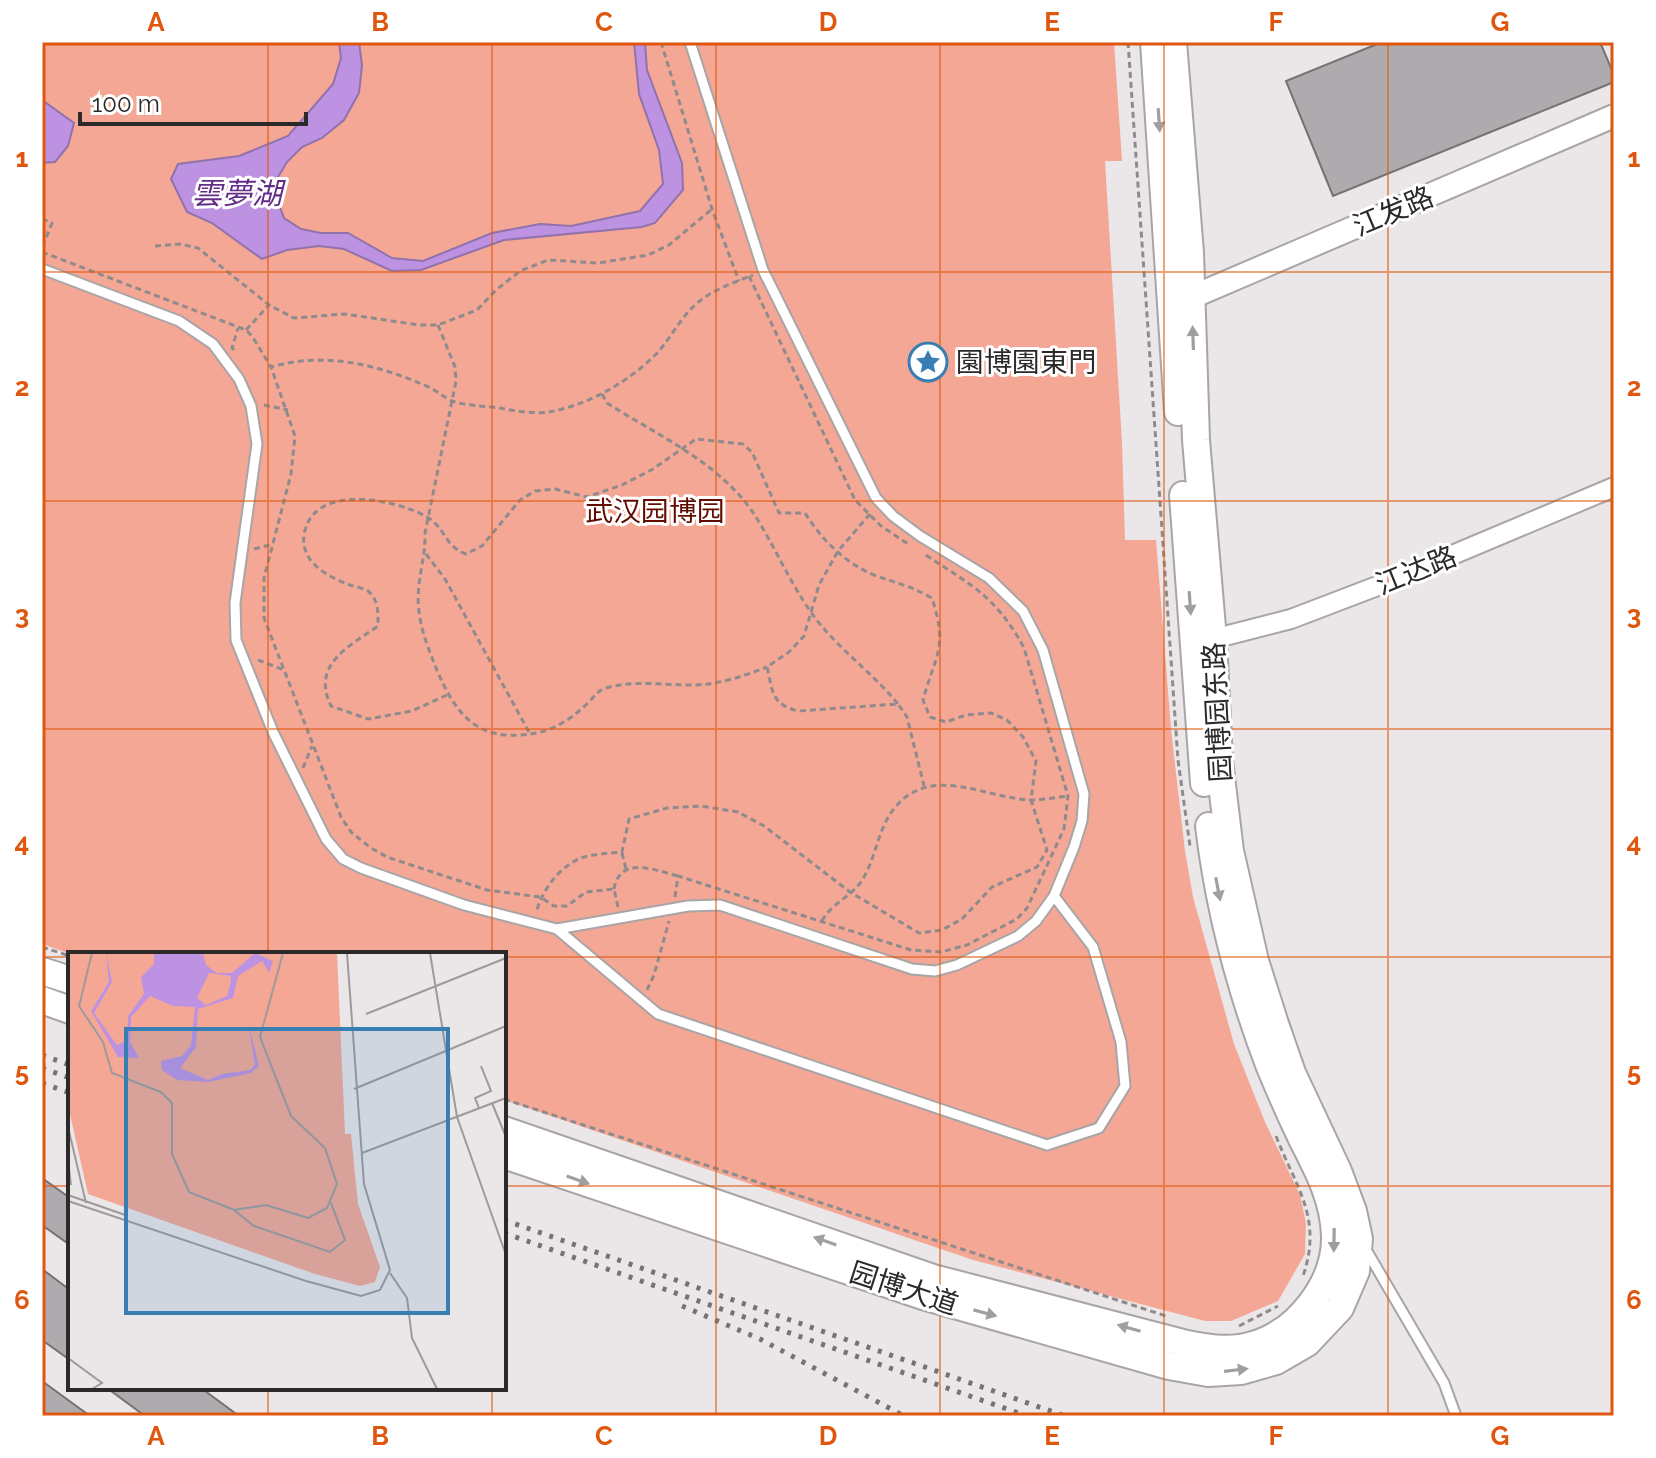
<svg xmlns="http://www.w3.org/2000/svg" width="1656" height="1458" font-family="Raleway,'Noto Sans SC',sans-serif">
<rect width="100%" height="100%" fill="#ebe6e8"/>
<!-- green -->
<path fill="#f5a795" d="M42,42H1114L1122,161H1105L1122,443L1125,540H1156L1171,729L1185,851L1193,897L1234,1044L1265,1122L1300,1195L1306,1223L1305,1254L1278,1301L1231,1321H1205L973,1260L504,1100V954H71L42,944Z"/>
<!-- water -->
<g fill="#bd92e2" stroke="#9172ab" stroke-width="2">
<path d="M339,42H359L362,65L359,93L344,120L322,138L302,147L287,162L278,177L277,199L284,218L301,229L321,233H348L392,258L423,261L492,233L540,224L571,226L640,211L663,184L659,150L639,94L634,42H645L647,70L682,163L683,190L655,223L642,227L504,240L421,270L392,271L344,249L319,246L287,250L262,259L212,223L187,212L171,179L178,164L239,156L288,136L333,84L341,58Z"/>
<path d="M42,100L74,123L68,146L55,162L42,163Z"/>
</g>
<!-- building -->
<g fill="#aeabae" stroke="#757174" stroke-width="2">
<path d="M1382,42H1600L1614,75V82L1333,196L1286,81Z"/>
<path d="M42,1178L70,1198V1245L42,1225Z"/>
<path d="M42,1269L70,1290V1360L42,1340Z"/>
<path d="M42,1381L90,1416H42Z"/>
<path d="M107,1388H201L239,1416H145Z"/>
</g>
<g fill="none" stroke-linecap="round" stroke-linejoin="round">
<!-- service casing -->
<g stroke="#a9a4a6" stroke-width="13">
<g id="service">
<path d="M42,269L179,321L213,344L239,379L251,406L257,444L235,603L236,640L273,732L326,839L343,859L361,868L464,905L557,929L688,906L720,905L912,969L935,971L957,965L1018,936L1036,921L1054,896L1074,847L1082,821L1084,794L1043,650L1023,611L989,578L920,536L893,516L876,498L763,270L690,42"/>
<path d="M557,929L658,1014L1047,1145L1099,1128L1125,1086L1121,1042L1093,947L1054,896"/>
<path d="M1361,1252L1368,1253L1444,1383L1456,1416"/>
</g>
</g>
<!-- minor casing -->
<g stroke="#a9a4a6" stroke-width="22">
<path id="minor" d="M1213,639L1291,619L1393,580L1614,487"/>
</g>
<!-- tertiary casing -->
<g stroke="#a9a4a6" stroke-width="26">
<path id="tertiary" d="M1178,303L1614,116"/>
</g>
<!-- secondary casing -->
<g stroke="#a9a4a6" stroke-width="30">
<g id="secondary">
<path d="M1154,42L1178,412"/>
<path d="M1183,495L1204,783"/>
<path d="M42,971L70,980"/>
<path d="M42,1000L70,1010"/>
<path d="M504,1130L933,1278L1187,1344C1208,1348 1231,1352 1253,1345C1298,1332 1336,1283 1335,1236C1334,1200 1318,1170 1302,1139C1291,1116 1280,1091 1270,1067C1240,989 1219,909 1209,826"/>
<path d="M504,1155L923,1296L1169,1366L1208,1373L1241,1371L1276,1361L1307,1343L1340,1308L1356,1271L1359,1239L1353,1211L1338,1171L1292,1073L1275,1024L1255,961L1230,851L1219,760L1213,639L1196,440L1190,253L1173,42"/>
</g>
</g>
<!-- path -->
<g stroke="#8f8b8d" stroke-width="3" stroke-dasharray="6 4" stroke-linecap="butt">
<path d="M661,42L712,209L739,281"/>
<path d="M1128,42L1178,760L1190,846"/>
<path d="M42,219L52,223L42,248"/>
<path d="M155,246L180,244L198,248L269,305L294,318L345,314L419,325H438L477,310L496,290L520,271L548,260L598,263L648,255L669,245L712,209"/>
<path d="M42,252L246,330L252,336L271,367"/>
<path d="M749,276L855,500L881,526L908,544"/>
<path d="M438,325L455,367L456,381L425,533C426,559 415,584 419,611C421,631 429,650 436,668C455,713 476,742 530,734C554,731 571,719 588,703C594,697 598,690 606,688C633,680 662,685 690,685C718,685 741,677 767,667"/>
<path d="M246,330L269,305"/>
<path d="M234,350L232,348L238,328"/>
<path d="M602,394L607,403C657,435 720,463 754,514C778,551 795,596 825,630C848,656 876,677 898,704"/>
<path d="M264,405L288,410"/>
<path d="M870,514L838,551L819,585L804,636L789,652L767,667C773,692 771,704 798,711L898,704L907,717L924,786"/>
<path d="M254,549L273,544"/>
<path d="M426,554L445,579L530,734"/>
<path d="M258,660L284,670"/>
<path d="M447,695L412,711L368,719L331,706C311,665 348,647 378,626C378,613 379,600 368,591C364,588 355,587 350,585C329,577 300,563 304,535C312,482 396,499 427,517C446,528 444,546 466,554L482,546L520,500L535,491L555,489L587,497L622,485L653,469L696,439L743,444L752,452L779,513H805C821,539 845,563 874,575C896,583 911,586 932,598C948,648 936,653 923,700L930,717L946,722L966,715L991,713L1007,720L1023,737L1036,761L1031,800L1047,850L1037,867L992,887L962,919L942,930L919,933L850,892L764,826L738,812L701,806L667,808L629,819L622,852C610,853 595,854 584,857C560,865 542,890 536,913"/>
<path d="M303,768L312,746"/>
<path d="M622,853L626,869"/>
<path d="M614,889C620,855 655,870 678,876"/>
<path d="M675,897L678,876L911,950L941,952L967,945L1017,919L1027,908L1064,829L1068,796L1024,648C996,596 971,585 924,554"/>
<path d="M618,907L614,889L586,892L567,906H554L540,897L487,890L387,857L371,848L351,832L341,817L264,618V578L291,474L295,436L271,367C326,351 380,365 431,388C438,392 445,398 452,401C466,406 485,406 500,408C515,411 534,414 549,412C587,405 623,385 651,359C668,344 677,322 694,306C709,291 733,283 753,275"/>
<path d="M822,921C831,904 850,897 861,882C877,858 877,826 898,804C935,765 987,799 1032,800C1044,800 1057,797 1069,796"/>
<path d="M42,947L70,956"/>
<path d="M647,990L654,975L669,921"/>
<path d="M504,1099L1169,1317"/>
<path d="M1276,1136C1296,1188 1323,1218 1303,1276"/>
<path d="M1239,1326L1278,1306"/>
</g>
<!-- service -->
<use href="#service" stroke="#fff" stroke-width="9"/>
<!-- minor -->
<use href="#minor" stroke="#fff" stroke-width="18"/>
<!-- tertiary -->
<use href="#tertiary" stroke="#fff" stroke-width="22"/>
<!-- secondary -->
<use href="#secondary" stroke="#fff" stroke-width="26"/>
<!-- rail -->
<g stroke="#777375" stroke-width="5" stroke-dasharray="4 8" stroke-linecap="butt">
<path d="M42,1055L70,1065"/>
<path d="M42,1068L70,1078"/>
<path d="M42,1083L70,1093"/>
<path d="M504,1220L1065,1416"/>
<path d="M504,1233L1027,1416"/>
<path d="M682,1306L760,1339L904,1416"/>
</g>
</g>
<!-- one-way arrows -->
<defs><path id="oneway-solid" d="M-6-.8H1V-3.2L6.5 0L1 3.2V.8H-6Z" transform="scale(2)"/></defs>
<g fill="#a09f9f">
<use href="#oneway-solid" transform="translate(1159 120) rotate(86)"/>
<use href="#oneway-solid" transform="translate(1193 338) rotate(-92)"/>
<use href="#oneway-solid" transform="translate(1190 603) rotate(86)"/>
<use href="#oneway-solid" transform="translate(1218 889) rotate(79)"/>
<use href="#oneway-solid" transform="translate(578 1180) rotate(19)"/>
<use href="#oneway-solid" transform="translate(1334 1240) rotate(91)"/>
<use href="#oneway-solid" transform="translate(825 1241) rotate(-161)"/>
<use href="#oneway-solid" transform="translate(985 1313) rotate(15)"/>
<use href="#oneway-solid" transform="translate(1129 1328) rotate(-164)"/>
<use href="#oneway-solid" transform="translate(1236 1370) rotate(-7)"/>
</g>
<!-- grid -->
<path fill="none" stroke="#df570e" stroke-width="2" stroke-opacity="0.55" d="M268,42V954M492,42V954M716,42V1416M940,42V1416M1164,42V1416M1388,42V1416M42,272H1614M42,501H1614M42,729H1614M42,957H70M504,957H1614M42,1186H70M504,1186H1614M268,1388V1416M492,1388V1416"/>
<!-- icons -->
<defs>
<g id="sight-ring" transform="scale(2)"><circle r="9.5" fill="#fff" stroke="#387eb3" stroke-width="1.5"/><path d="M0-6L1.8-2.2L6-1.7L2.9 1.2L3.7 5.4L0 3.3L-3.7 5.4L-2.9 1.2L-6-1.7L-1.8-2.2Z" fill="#387eb3"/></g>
</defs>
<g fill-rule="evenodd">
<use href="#sight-ring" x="928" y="362"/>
</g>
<g text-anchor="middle" stroke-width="6" stroke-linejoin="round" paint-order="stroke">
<!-- street labels -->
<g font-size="28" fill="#2b292a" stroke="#fff">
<text transform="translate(1393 211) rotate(-23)" y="10">江发路</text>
<text transform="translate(1416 570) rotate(-22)" y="10">江达路</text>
<text transform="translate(1217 712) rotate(-93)" y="10">园博园东路</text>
<text transform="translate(904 1288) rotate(18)" y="10">园博大道</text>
</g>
<!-- poi labels -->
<g font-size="28" fill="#2b292a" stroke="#fff" text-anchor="start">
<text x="956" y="372">園博園東門</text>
</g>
<!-- park labels -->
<g font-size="28" fill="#620c00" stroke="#fff">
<text x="655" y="521">武汉园博园</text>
</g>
<!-- water labels -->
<g font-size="30" font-style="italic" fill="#642c89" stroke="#fff">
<text x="237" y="204">雲夢湖</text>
</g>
</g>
<!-- overview -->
<g transform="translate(68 952)">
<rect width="438" height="438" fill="#ebe6e8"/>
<path d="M0,1H269L277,182H283L290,252L312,315L307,330L292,334L247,322L20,242L0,154Z" fill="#f5a795"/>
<path d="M38,1L44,30L26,61L49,93L59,88L60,64L76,42L73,25L86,12V1H135L138,13L149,21H164L187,1L205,9L201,21L194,9L170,24L165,46L130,57L128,95L112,116L140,128L154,122L182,118L187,113L180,71L191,114L183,121L140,130L109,128L94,118L93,109L114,104L123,93L127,55L105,54L82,44L63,65L62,90L71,106L50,105L23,59L41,30ZM141,21L163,24V29L159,44L138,53L129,46Z" fill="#bd92e2" fill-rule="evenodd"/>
<path fill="none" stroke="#9e9a9c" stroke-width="2" d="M24,1L11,54L35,90L44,121L93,140L104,151V202L121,240L166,258L198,253L240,266L259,256L269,232L257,196L223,164L192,85L215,1M362,1L389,165L438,303M298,62L438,6M286,137L438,74M424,151L438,185M411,156L407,146L423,139L413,114M0,175L18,251M294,201L438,146M0,208L3,233M0,243L60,264M0,249L238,329L293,344L312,338L322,318L296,232L279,1M166,258L186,274L262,300L277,288L263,251M322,321L339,346L344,386L369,437M0,406L34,431L24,437"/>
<path fill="#387eb3" fill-opacity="0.15" stroke="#387eb3" stroke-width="4" d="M58,77H380V361H58Z"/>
<rect width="438" height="438" fill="none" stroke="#2b292a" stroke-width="4"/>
</g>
<!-- border -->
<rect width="1656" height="1458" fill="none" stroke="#ffffff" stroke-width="88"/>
<!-- scale -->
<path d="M80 112v12h226v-12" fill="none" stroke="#2b292a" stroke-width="4"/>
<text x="92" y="112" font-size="24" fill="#2b292a" stroke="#ffffff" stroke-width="6" paint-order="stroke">100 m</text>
<rect x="44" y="44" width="1568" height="1370" fill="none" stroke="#df570e" stroke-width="3"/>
<g font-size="26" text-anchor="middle" font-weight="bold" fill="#df570e">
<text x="156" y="31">A</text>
<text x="380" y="31">B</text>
<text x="604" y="31">C</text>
<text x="828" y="31">D</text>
<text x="1052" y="31">E</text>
<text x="1276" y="31">F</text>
<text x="1500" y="31">G</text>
<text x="22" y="167">1</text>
<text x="1634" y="167">1</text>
<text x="22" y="396">2</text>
<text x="1634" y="396">2</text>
<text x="22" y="624">3</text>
<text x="1634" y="624">3</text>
<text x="22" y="852">4</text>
<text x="1634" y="852">4</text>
<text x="22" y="1081">5</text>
<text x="1634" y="1081">5</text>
<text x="22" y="1309">6</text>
<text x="1634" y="1309">6</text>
<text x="156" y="1445">A</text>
<text x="380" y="1445">B</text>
<text x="604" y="1445">C</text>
<text x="828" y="1445">D</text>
<text x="1052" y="1445">E</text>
<text x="1276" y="1445">F</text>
<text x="1500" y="1445">G</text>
</g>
</svg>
